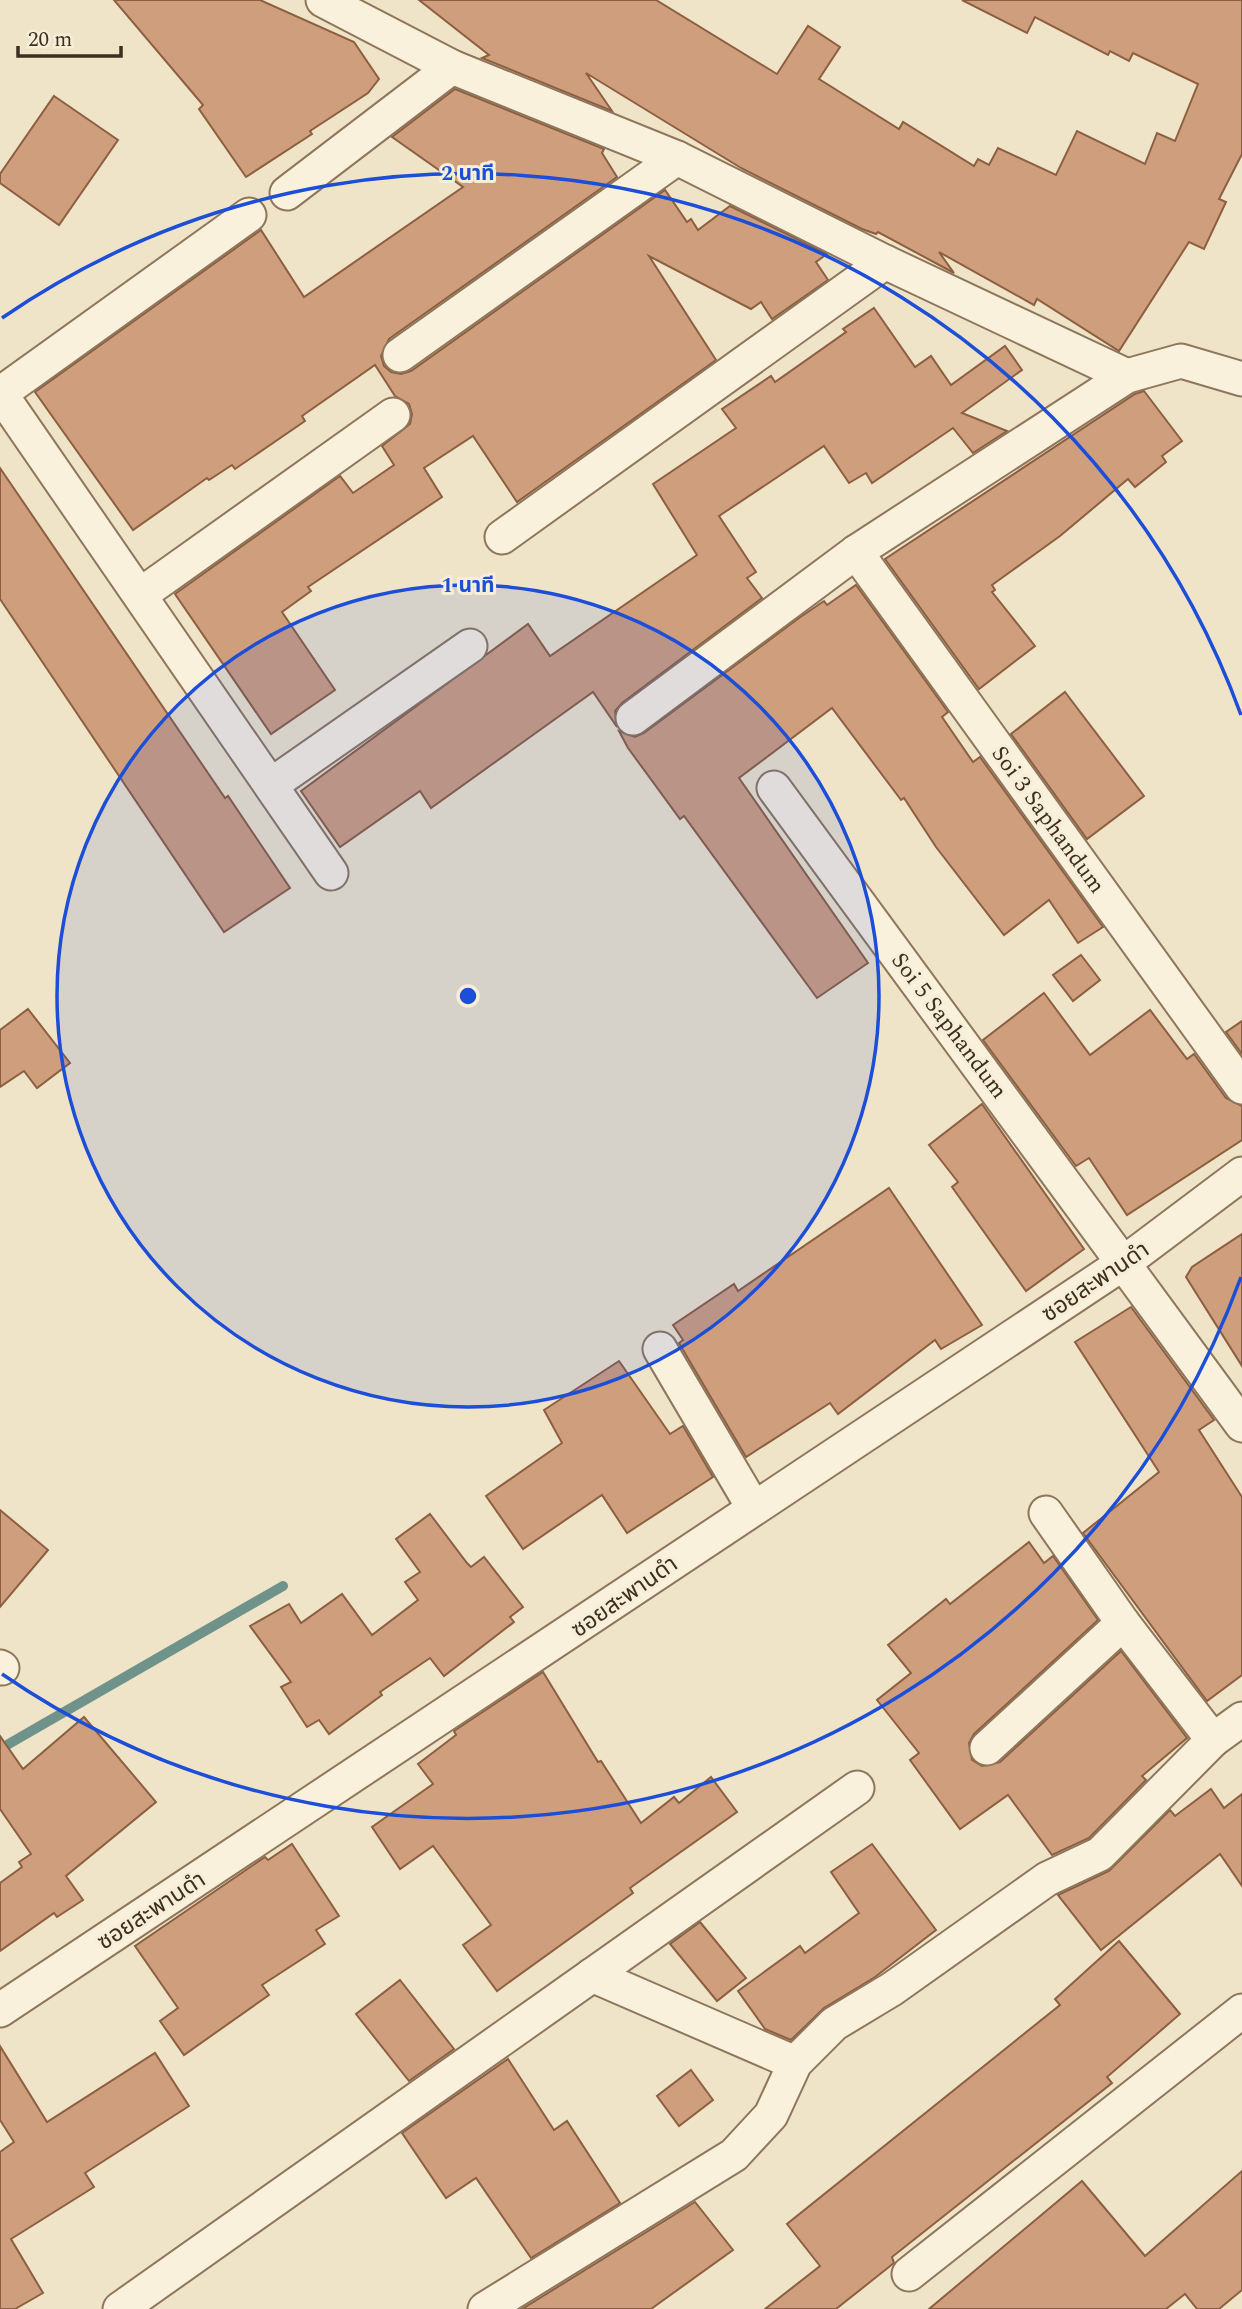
<svg xmlns="http://www.w3.org/2000/svg" width="1242" height="2309" font-family="Spectral,'Noto Sans Thai',serif">
<rect width="100%" height="100%" fill="#f0e4c8"/>
<g fill="none" stroke-linecap="round" stroke-linejoin="round">
<!-- stream -->
<path stroke="#6f938a" stroke-width="10" d="M0,1749L283,1586"/>
</g>
<!-- building -->
<g fill="#cf9f7d" stroke="#8d5f41" stroke-width="2">
<path d="M114,0H260L354,42L379,79L368,93L310,131L312,134L246,177L199,109L203,105Z"/>
<path d="M419,0H656L777,74L808,26L840,47L819,79L899,129L903,122L974,166L978,159L989,165L998,148L1056,175L1077,131L1145,164L1157,133L1175,141L1198,84L1133,53L1129,61L1110,51L1108,55L1035,17L1027,33L962,0H1242V154L1219,199L1226,202L1204,249L1189,242L1119,351L1037,299L1034,305L939,252L954,273L878,232L876,234L862,229L741,168L586,73L612,111L482,58L489,55Z"/>
<path d="M455,89L604,149L602,153L617,177L389,339L381,356L384,366L391,372L401,374L411,371L665,190L687,222L691,219L698,230L730,206L827,254L816,262L828,280L772,319L761,302L751,309L649,256L716,360L517,502L473,436L424,468L442,497L308,587L311,591L282,612L335,690L271,734L175,594L340,476L353,493L394,465L382,446L410,424L412,414L409,404L395,396L375,365L302,416L305,421L235,469L232,465L209,480L207,478L133,530L35,392L261,230L304,297L463,187L392,137Z"/>
<path d="M54,96L118,140L59,225L0,183V174Z"/>
<path d="M874,308L915,367L931,356L951,385L1005,346L1022,370L962,413L1007,431L973,453L953,428L872,483L866,473L849,483L824,446L719,516L756,572L747,578L762,598L622,703L615,711L617,727L593,692L431,808L420,791L340,847L301,791L528,624L550,656L697,555L653,484L736,428L722,409L771,376L775,382L846,332L843,329Z"/>
<path d="M1144,391L1182,441L1162,456L1166,462L1135,487L1128,479L1060,536L992,585L995,590L992,592L1035,646L979,689L885,559L1135,394Z"/>
<path d="M0,468L225,798L228,796L290,888L224,932L0,599Z"/>
<path d="M856,585L948,712L942,717L973,762L980,757L1103,927L1078,943L1049,900L1004,935L936,847L904,798L901,800L832,708L739,778L868,963L817,998L684,816L680,819L628,748L619,731L635,737L644,733L799,618L824,601L827,605Z"/>
<path d="M1065,692L1144,796L1087,839L1011,734Z"/>
<path d="M1081,955L1100,980L1073,1001L1053,975Z"/>
<path d="M1044,993L1090,1055L1150,1010L1187,1059L1194,1054L1226,1098L1242,1106V1140L1127,1215L1089,1158L1076,1166L983,1040Z"/>
<path d="M28,1009L70,1063L37,1088L24,1071L0,1087V1030Z"/>
<path d="M1242,1021V1054L1226,1032Z"/>
<path d="M982,1104L1084,1249L1026,1291L952,1187L958,1182L929,1145Z"/>
<path d="M889,1188L982,1325L941,1349L935,1340L838,1414L830,1403L746,1457L679,1343L683,1340L673,1325L734,1284L738,1291Z"/>
<path d="M1242,1234V1366L1186,1277L1192,1267Z"/>
<path d="M1131,1307L1214,1420L1199,1430L1242,1497V1675L1207,1701L1083,1533L1159,1472L1075,1342Z"/>
<path d="M619,1361L670,1434L683,1426L713,1477L627,1533L602,1495L523,1549L486,1496L562,1443L544,1410Z"/>
<path d="M0,1510L48,1550L0,1607Z"/>
<path d="M430,1514L467,1563L471,1567L484,1557L523,1607L510,1617L514,1622L444,1676L430,1658L380,1692L382,1695L329,1734L319,1720L307,1727L281,1687L291,1682L250,1626L289,1604L301,1623L342,1594L372,1635L418,1600L405,1582L420,1572L396,1539Z"/>
<path d="M1029,1542L1044,1563L1053,1556L1098,1620L974,1734L969,1743L972,1760L982,1766L1000,1762L1121,1651L1187,1738L1142,1776L1146,1780L1089,1838L1052,1855L1008,1795L960,1829L910,1760L919,1753L877,1700L911,1673L888,1645L946,1599L950,1604Z"/>
<path d="M543,1672L598,1762L601,1761L641,1823L674,1797L679,1803L711,1777L737,1812L630,1888L633,1893L497,1991L463,1945L491,1925L433,1846L400,1869L372,1827L433,1784L418,1764L456,1735L454,1731Z"/>
<path d="M84,1717L156,1802L66,1876L83,1900L57,1917L54,1913L0,1951V1883L22,1867L19,1862L31,1854L0,1809V1736L23,1769Z"/>
<path d="M1211,1789L1224,1808L1242,1794V1886L1220,1854L1101,1950L1058,1895L1109,1871L1170,1810L1175,1816Z"/>
<path d="M292,1844L339,1916L316,1930L325,1944L262,1985L269,1995L184,2055L160,2021L178,2008L135,1946L265,1857L268,1860Z"/>
<path d="M872,1844L936,1930L875,1977L824,2008L791,2040L765,2029L738,1991L800,1946L805,1953L859,1913L831,1872Z"/>
<path d="M700,1922L746,1978L717,2001L670,1944Z"/>
<path d="M1119,1941L1180,2014L1107,2077L1112,2083L892,2257L894,2263L836,2309H765L820,2266L787,2224L1060,2005L1055,1999Z"/>
<path d="M400,1980L454,2049L409,2081L356,2014Z"/>
<path d="M0,2046L47,2122L155,2053L189,2106L85,2173L94,2187L11,2239L43,2293L15,2309H0V2152L14,2142L0,2120Z"/>
<path d="M508,2059L554,2130L567,2121L620,2203L531,2258L476,2178L446,2198L402,2133Z"/>
<path d="M691,2070L713,2100L679,2126L657,2096Z"/>
<path d="M1242,2171V2290L1219,2309H1197L1185,2294L1166,2309H929L1082,2181L1145,2256Z"/>
<path d="M695,2202L733,2250L651,2309H522Z"/>
</g>
<g fill="none" stroke-linecap="round" stroke-linejoin="round">
<!-- street casing -->
<g stroke="#8d765c" stroke-width="37">
<g id="street">
<path d="M323,0L452,67L677,158L885,262L1127,376"/>
<path d="M287,193L452,67"/>
<path d="M400,355L677,158"/>
<path d="M0,393L331,873"/>
<path d="M1,393L249,215"/>
<path d="M502,537L885,262"/>
<path d="M856,552L1242,1087"/>
<path d="M140,595L393,415"/>
<path d="M633,718L856,552L1127,376L1181,361L1242,379"/>
<path d="M271,785L470,646"/>
<path d="M774,788L1242,1425"/>
<path d="M660,1349L753,1507"/>
<path d="M1046,1513L1123,1623L1213,1740L1242,1719"/>
<path d="M0,1667L2,1668"/>
<path d="M987,1748L1123,1623"/>
<path d="M592,1975L795,2063"/>
<path d="M0,2010L1125,1262L1242,1174"/>
<path d="M909,2274L1242,2011"/>
<path d="M120,2309L857,1788"/>
<path d="M485,2309L734,2155L771,2115L795,2063L834,2024L892,1989L1047,1879L1100,1854L1213,1740"/>
</g>
</g>
<!-- street -->
<use href="#street" stroke="#faf1dc" stroke-width="33"/>
</g>
<!-- distance rings -->
<circle cx="468" cy="996" r="411" fill="#1d4ed8" fill-opacity=".12"/>
<g fill="none" stroke="#1d4ed8" stroke-width="3.5">
<circle cx="468" cy="996" r="411"/>
<path d="M1241 1277A823 823 0 0 1 2 1674M2 318A823 823 0 0 1 1241 715"/>
</g>
<g text-anchor="middle" stroke-width="6" stroke-linejoin="round" paint-order="stroke">
<!-- street labels -->
<g font-size="23" fill="#3d2e20" stroke="#f7eed8">
<text transform="translate(1049 819) rotate(54)" y="8">Soi 3 Saphandum</text>
<text transform="translate(950 1025) rotate(53)" y="8">Soi 5 Saphandum</text>
<text transform="translate(1095 1281) rotate(-34)" y="8">ซอยสะพานดำ</text>
<text transform="translate(624 1596) rotate(-35)" y="8">ซอยสะพานดำ</text>
<text transform="translate(151 1910) rotate(-33)" y="8">ซอยสะพานดำ</text>
</g>
</g>
<circle cx="468" cy="996" r="10" fill="#1d4ed8" stroke="#f7eed8" stroke-width="3.5"/>
<g font-size="21" text-anchor="middle" font-weight="bold" fill="#1d4ed8" stroke="#f7eed8" stroke-width="6" stroke-linejoin="round" paint-order="stroke">
<text x="468" y="180">2 นาที</text>
<text x="468" y="592">1 นาที</text>
</g>
<!-- scale -->
<path d="M18 46v10h103v-10" fill="none" stroke="#3d2e20" stroke-width="3.5"/>
<text x="28" y="46" font-size="21" fill="#3d2e20" stroke="#f7eed8" stroke-width="5" paint-order="stroke">20 m</text>
</svg>
